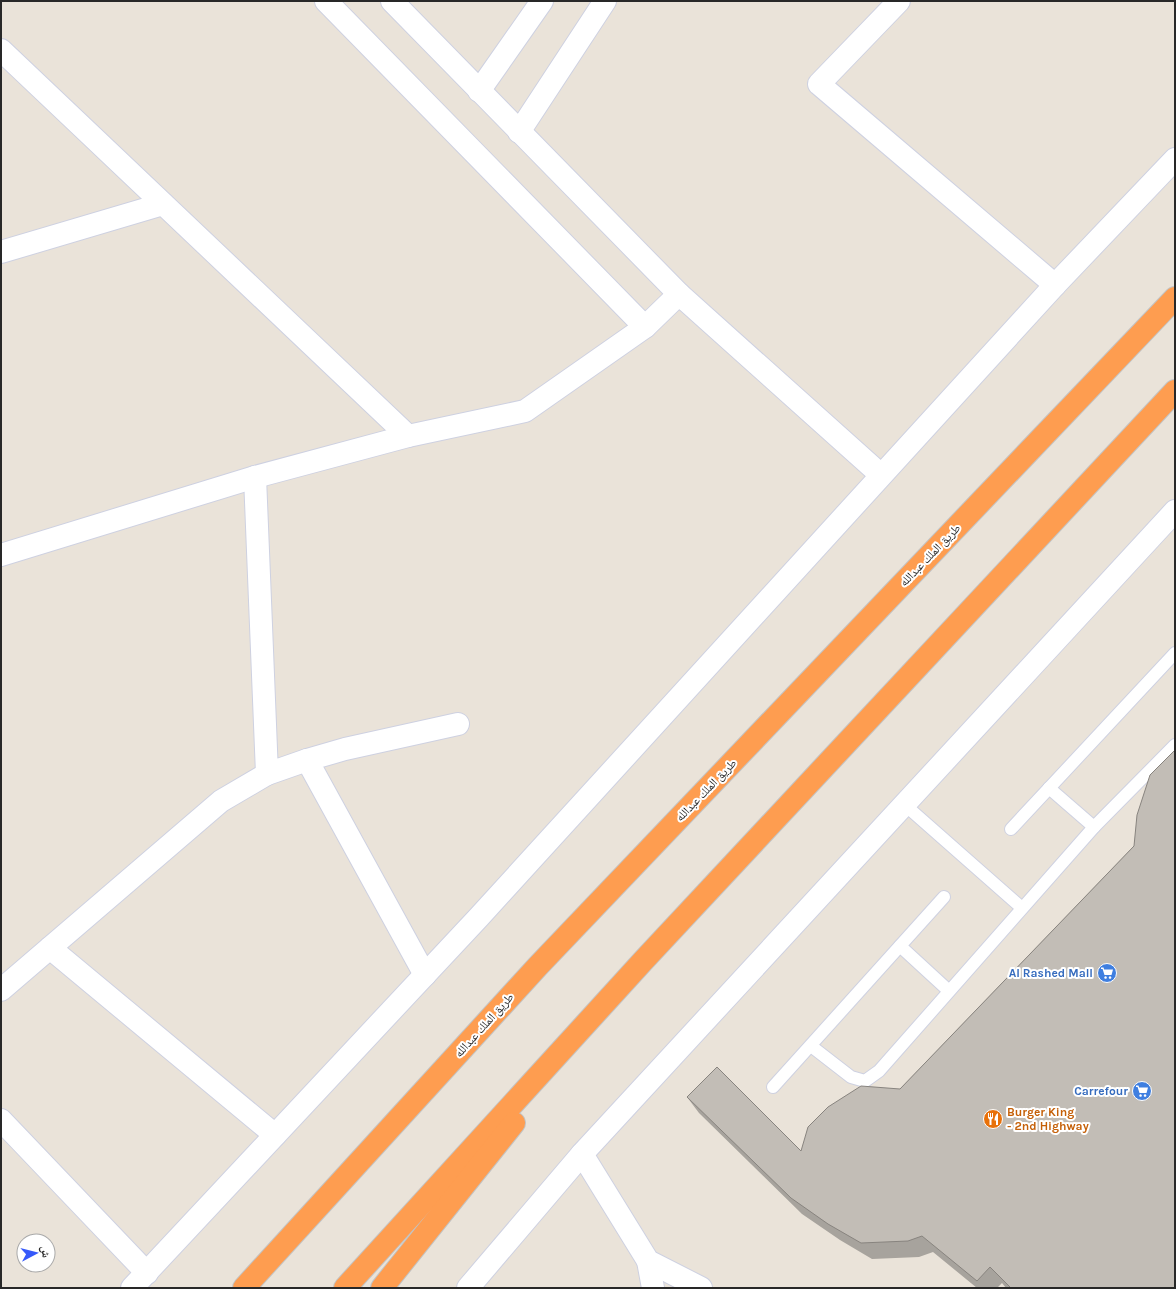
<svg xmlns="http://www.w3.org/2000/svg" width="1176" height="1289" font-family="Karla,'Noto Naskh Arabic',sans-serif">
<rect width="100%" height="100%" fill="#eae3d9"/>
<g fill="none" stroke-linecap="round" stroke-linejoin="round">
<!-- service casing -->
<g stroke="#ced1e1" stroke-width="14">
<g id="service">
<path d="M1049,788L1094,827"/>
<path d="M905,805L1022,908"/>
<path d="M1011,829L1175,653"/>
<path d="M900,946L949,991"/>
<path d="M811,1046L851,1077L865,1081L879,1071L1094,827L1175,745"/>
<path d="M773,1087L944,897"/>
</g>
</g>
<!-- minor casing -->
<g stroke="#ced1e1" stroke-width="24">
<g id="minor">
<path d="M899,1L819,84L1055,285"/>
<path d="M1,50L408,436"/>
<path d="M479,91L542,1"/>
<path d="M519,132L605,1"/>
<path d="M1,252L163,204"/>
<path d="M255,477L267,774L307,760L345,749L458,724"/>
<path d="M1,555L255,477L408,436L525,411L645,327L679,294L881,475"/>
<path d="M307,760L425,975"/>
<path d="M50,948L275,1135"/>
<path d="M1,990L221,801L267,774"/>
<path d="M1,1120L147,1273"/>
<path d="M582,1154L648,1261L701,1288"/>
<path d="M648,1261L653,1288"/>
</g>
</g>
<!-- tertiary casing -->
<g stroke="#ced1e1" stroke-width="24">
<g id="tertiary">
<path d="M326,1L645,327"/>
<path d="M392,1L679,294"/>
</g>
</g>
<!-- secondary casing -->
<g stroke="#ced1e1" stroke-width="24">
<g id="secondary">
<path d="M132,1288L479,917L1055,285L1175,159"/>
<path d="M468,1288L582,1154L1175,511"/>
</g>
</g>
<!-- motorway casing -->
<g stroke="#c3c3c3" stroke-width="24">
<g id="motorway">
<path d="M244,1288L538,966L1175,298"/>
<path d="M345,1288L643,961L1175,391"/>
<path d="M382,1288L514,1123"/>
</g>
</g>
<!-- service -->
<use href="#service" stroke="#fff" stroke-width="12"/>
<!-- minor -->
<use href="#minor" stroke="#fff" stroke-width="22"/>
<!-- tertiary -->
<use href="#tertiary" stroke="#fff" stroke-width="22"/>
<!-- secondary -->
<use href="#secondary" stroke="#fff" stroke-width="22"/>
<!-- motorway -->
<use href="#motorway" stroke="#fe9d50" stroke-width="22"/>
</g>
<!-- wall -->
<path fill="#a7a39d" d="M1134,846L1175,1288H1006L1002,1283L997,1288H977L933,1252L919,1257L872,1259L840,1240L802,1214L699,1113L687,1097L801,1151L900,1089Z"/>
<!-- building -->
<path fill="#c2bdb6" stroke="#88847f" d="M1175,750V1288H1011L990,1267L977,1281L922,1236L908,1241L861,1243L828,1224L791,1198L687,1097L717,1067L801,1151L808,1127L828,1107L861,1086L900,1089L1134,846L1137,815L1150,775Z"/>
<!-- icons -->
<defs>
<g id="supermarket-disc" transform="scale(1)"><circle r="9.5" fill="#3f7fe0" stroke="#fff"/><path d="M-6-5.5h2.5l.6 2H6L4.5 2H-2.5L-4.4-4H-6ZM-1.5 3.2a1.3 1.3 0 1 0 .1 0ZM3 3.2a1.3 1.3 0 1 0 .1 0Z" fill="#fff"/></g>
<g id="restaurant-disc" transform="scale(1)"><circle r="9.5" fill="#e8710a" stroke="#fff"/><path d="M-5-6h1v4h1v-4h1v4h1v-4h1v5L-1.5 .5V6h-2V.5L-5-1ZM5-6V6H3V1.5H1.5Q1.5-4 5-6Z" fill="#fff"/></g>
</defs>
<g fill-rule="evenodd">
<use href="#supermarket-disc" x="1107" y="973"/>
<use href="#supermarket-disc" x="1142" y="1091"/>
<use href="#restaurant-disc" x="993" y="1119"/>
</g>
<g text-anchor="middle" stroke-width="4" stroke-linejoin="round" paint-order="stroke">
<!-- street labels -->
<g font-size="12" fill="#282828" stroke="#fff">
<text transform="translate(930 555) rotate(-46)" y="4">طريق الملك عبدالله</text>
<text transform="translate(706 790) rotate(-46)" y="4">طريق الملك عبدالله</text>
<text transform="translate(484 1025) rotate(-48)" y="4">طريق الملك عبدالله</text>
</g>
<!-- shop labels -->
<g font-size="12" font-weight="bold" fill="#366cbe" stroke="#fff" text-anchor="end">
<text x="1093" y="977">Al Rashed Mall</text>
<text x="1128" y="1095">Carrefour</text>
</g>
<!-- food labels -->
<g font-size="12" font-weight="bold" fill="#c56008" stroke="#fff" text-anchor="start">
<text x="1007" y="1116">Burger King<tspan x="1007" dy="14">- 2nd Highway</tspan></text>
</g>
</g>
<!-- border -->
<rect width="1176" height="1289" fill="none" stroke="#282828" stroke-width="4"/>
<!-- north arrow -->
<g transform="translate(36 1253) rotate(83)"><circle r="19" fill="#ffffff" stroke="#a9a9a9"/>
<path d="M0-3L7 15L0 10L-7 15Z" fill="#3659fa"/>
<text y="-6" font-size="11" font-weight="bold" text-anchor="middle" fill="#282828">ش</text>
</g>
</svg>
